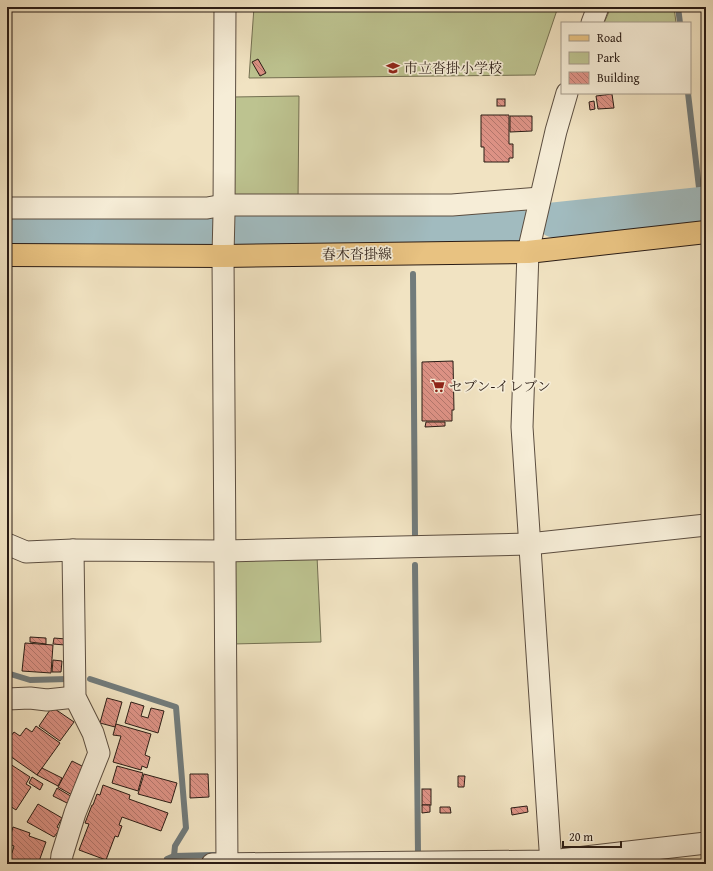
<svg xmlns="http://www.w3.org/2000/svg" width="713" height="871" font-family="'Gentium Book Plus','Noto Serif JP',serif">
<defs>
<pattern id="building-back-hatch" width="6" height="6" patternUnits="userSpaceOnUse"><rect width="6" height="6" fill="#dd9285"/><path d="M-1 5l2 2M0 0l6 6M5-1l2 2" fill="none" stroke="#b3766c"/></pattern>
</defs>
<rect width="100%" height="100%" fill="#f1e3c2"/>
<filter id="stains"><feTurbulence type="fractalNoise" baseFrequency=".005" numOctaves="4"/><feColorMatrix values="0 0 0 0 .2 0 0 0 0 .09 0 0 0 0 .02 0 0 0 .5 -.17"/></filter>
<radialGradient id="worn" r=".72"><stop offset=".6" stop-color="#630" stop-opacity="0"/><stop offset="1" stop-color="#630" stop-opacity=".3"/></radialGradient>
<!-- green -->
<g fill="#bdc390" stroke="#747052">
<path d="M254,7H558L535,75L249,78Z"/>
<path d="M611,7H674L676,23H604Z"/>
<path d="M299,96L298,201H232V97Z"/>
<path d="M317,556L321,642L232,644L235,557Z"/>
</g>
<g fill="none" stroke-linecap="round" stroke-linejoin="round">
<!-- stream -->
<g stroke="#717b7b" stroke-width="6">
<path d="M678,7L680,23"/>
<path d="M688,93L701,205"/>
<path d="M413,231V241"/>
<path d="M413,274L415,537"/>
<path d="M415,565L418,854"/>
<path d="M7,673L30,680L68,679"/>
<path d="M90,679L176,707L186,828L175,846L174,856"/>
<path d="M167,859L174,856L214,855"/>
</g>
<!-- river -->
<g stroke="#a1bbbf" stroke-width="35">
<path d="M554,220L706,204"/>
<path d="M7,231H413L515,225"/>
</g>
</g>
<!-- building -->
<g fill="url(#building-back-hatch)" stroke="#2a1c15">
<path d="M258,59L266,73L260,76L252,62Z"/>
<path d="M612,94L614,108L598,109L596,96Z"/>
<rect x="497" y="99" width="8" height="7"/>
<path d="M594,101L595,109L590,110L589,102Z"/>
<path d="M481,115H509V144H513V158H509V162H484V147H481Z"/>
<path d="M510,116H532V131L510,132Z"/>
<path d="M453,361L454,410H452V421H422V362Z"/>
<path d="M426,422H445V426L425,427Z"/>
<path d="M30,637L46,638V644L30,642Z"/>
<path d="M54,638L66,639L65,645L53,644Z"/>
<path d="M25,643L53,645L51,673L22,671Z"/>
<path d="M53,660L62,661L61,672H52Z"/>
<path d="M107,698L122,702L115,727L100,723Z"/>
<path d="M131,702L144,706L141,716L148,718L151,708L164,711L158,733L125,723Z"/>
<path d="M52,707L74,722L60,741L39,726Z"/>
<path d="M116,724L151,734L145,755L150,757L147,768L142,766L141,770L113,762L121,736L113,735Z"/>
<path d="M36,726L60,743L37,775L7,754V741L14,732L20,736L26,728L32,732Z"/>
<path d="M72,761L88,769L74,796L58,787Z"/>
<path d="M7,762L30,777L26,784L31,787L16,810L7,804Z"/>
<path d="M117,766L143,773L138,791L112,783Z"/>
<path d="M42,768L62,778L58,786L37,775Z"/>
<path d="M144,774L177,783L171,803L138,794Z"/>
<path d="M190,774H208L209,797L190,798Z"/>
<path d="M458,776H465L464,787H458Z"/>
<path d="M32,777L43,784L40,790L29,783Z"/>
<path d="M103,785L130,795L129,799L168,813L161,831L122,817L119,825L122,826L118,837L115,836L106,860L79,850L89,824L85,823L92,805H93L97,794L100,795Z"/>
<path d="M57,788L74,798L71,805L53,796Z"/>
<rect x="422" y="789" width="9" height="16"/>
<path d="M38,804L62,818L57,827L60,829L54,837L27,822Z"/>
<path d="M422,805H430V812L422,813Z"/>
<path d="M527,806L528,812L512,815L511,808Z"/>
<path d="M440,807H450L451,813H440Z"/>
<path d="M13,827L30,833L29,836L46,842L38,864H7V851L12,853L14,846L7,843V833L11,834Z"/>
</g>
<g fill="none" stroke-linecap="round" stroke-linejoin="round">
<!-- minor casing -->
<g stroke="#5c4e40" stroke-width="23">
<g id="minor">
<path d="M225,7L224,213L223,256L227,864"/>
<path d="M592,23L598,7"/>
<path d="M7,208H207L224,205H452L540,198"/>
<path d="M7,544L26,552L73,550L225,551L529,544L706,525"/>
<path d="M7,699L30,698L47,700L75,697"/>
<path d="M61,864L62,855L75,813L99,753L93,733L75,697L73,550"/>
<path d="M212,864L551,861L706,843"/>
<path d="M551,864L522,427L528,252L556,131L567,93"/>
</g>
</g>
<!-- major casing -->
<g stroke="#2a1c15" stroke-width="24">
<path id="major" d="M7,255L223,256L528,252L706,232"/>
</g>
<!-- minor -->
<use href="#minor" stroke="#f6edd7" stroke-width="21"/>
<!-- major -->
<use href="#major" stroke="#e8c281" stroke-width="22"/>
</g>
<!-- icons -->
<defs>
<g id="school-bare" transform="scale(1.08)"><path d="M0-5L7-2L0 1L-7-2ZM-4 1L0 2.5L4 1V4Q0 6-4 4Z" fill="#8f2418" stroke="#f6edd7" stroke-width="2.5" paint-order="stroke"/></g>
<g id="supermarket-bare" transform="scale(1.08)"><path d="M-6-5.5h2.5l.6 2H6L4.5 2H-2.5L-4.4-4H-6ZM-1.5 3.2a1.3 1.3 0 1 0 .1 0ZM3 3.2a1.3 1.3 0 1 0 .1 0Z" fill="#8f2418" stroke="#f6edd7" stroke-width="2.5" paint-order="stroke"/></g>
</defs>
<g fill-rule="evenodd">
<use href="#school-bare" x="393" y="68"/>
<use href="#supermarket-bare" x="438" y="386"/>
</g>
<g text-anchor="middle" stroke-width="3.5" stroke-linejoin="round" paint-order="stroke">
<!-- poi labels -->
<g font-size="14" fill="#2a1c15" stroke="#f6edd7" text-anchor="start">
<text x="404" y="73">市立沓掛小学校</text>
<text x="449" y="391">セブン-イレブン</text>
</g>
<!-- street labels -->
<g font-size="14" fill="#2a1c15" stroke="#f6edd7">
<text transform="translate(357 254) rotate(-1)" y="5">春木沓掛線</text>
</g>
</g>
<!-- margin -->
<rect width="713" height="871" fill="none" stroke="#f1e3c2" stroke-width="24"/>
<rect x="8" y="8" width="697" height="855" fill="none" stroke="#2a1c15" stroke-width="2"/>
<rect x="12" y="12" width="689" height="847" fill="none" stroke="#2a1c15"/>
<!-- legend -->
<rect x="561" y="22" width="130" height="72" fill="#f6edd7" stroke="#a49989"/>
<rect x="569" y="35" width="20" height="6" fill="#e8c281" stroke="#a49989"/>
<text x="597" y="42" font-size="12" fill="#2a1c15">Road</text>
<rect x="569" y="52" width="20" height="12" fill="#bdc390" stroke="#a49989"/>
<text x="597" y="62" font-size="12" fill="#2a1c15">Park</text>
<rect x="569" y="72" width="20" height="12" fill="url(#building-back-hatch)" stroke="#a49989"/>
<text x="597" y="82" font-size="12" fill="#2a1c15">Building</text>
<!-- scale -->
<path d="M563 841v6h58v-6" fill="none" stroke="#2a1c15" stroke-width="2"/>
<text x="569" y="841" font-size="12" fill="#2a1c15" stroke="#f6edd7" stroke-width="3" paint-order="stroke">20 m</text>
<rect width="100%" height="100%" filter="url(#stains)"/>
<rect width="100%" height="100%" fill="url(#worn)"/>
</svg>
